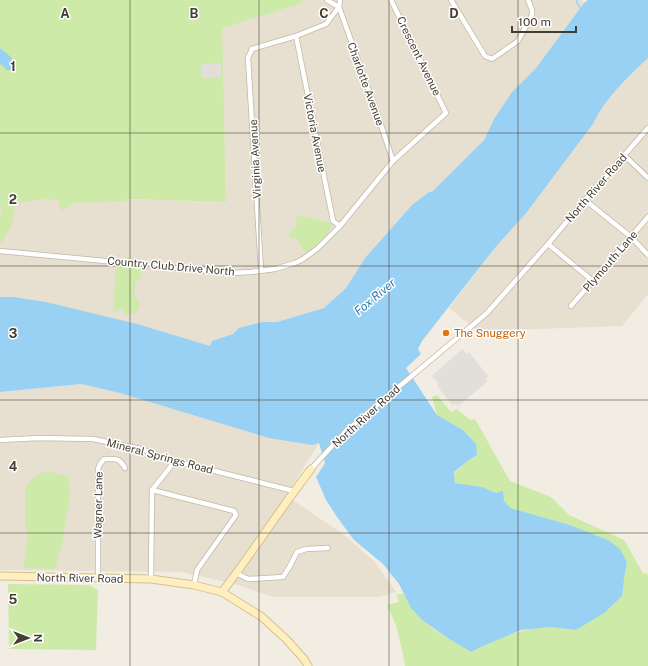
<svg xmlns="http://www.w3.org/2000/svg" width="648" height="666" font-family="'Public Sans',sans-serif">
<rect width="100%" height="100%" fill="#f2ede2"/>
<!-- residential -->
<g fill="#e7dfd0">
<path d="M305,0H582L584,3L536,68L512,92L494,119L484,140L432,193L429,192L412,205L365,258L346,288L324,308L277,322H262L240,328L233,334L212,341L211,346L46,302L14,297H0V202L39,197L226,202L221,28L297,5Z"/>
<path d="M648,58V294L622,326L478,331L449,308L494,249L527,212L593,124L598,113L614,91Z"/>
<path d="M81,384L120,393L319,443L291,488L293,500L344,535L373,560L396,592L379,597H273L235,584L181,572L0,570V392Z"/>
</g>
<!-- green -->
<g fill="#cdeaa8">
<path d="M0,0H305L297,5L222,28L226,202L126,199V201L74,203L62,211L58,200L44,199L15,203L12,225L1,243H0V219L2,209L0,203Z"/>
<path d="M296,215L331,223L332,227C326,238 316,246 306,254L295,237L291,239L289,232L297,226Z"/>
<path d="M130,257L142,267L140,279L136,281L134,296L140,304L136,314H125L121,308L113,314L116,268L124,258Z"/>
<path d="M437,395L451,412L457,409L470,420L475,419L510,481L551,497L569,515L624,540L643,573L648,574V666H405L404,659L396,625L387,605L399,602L396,594H404C407,599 409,604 412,608C425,627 451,640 471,652C496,639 523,627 551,627C559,627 568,629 576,630L624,579L627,562L608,540L570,525L509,508L496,493L482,487L455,483L454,473L469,460L477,455L463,430L437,415L432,397Z"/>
<path d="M52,472L69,477L70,494L62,543L55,569L23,568L28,534L25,527V486L39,473Z"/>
<path d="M8,584L89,585L98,590L96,650L9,649Z"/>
</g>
<!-- parking -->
<g fill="#e2dfdb">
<path d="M221,63V77L202,78L201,64Z"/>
<path d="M462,349L467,354L469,352L488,376L486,379L488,381L458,406L456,404L453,406L437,386L439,384L432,376Z"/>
</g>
<!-- water -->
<g fill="#99d1f4">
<path d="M588,0H648V58C627,78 605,98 593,124L527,212L494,249L422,341L418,349L421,354L406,368L437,415L463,430L476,444L477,455L469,460L454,472L455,483L482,487L496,493L503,491L504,501L510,508L570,525L608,540L620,549L627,562L624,579L622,596L604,613L576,630L551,627L521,630L483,646L471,652L449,639L422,620L411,608L399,584L383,564L354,540L337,517L326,500L316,477L325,463L319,443L312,445L269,438L120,393L81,384L0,392V297H14L46,302L137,324L210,346L212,341L233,334L239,328L262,322H277L324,308L346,288L365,258L412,205L429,192H432L484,140L494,119L512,92L536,68L584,3Z"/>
<path d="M0,48C7,54 20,61 10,70H6L3,66L0,64Z"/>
</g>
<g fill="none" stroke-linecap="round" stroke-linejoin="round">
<!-- stream -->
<path stroke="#99d1f4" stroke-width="1.5" d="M576,0L580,8"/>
<!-- street casing -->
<g stroke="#c1b7a7" stroke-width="6">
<g id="street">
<path d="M327,0L339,7L379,119L393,161"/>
<path d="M451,0L485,56L492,59L518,41L532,15V10L528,0"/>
<path d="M296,36L333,221L340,226"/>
<path d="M624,155L648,178"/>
<path d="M585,200L631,237L648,255"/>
<path d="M548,244L593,281"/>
<path d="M0,251L232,273L251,272L275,269L295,263L303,259L318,248L340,226L393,161L446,113L391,0"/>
<path d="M261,270L248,58L252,49L296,36L326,24L339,7L340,0"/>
<path d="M571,306L648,217"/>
<path d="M0,440L39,438L93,439L141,449L175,461L294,491"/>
<path d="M311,469L346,431L487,313L548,244L585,200L648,128"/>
<path d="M152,490L234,511L236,515L197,570L194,585"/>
<path d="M152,490L175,461"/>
<path d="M236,573L248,579L283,577L290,566L297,552L306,549L328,548"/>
<path d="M98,578V469L100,464L104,459C115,459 119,457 125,468"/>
<path d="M151,579L152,490"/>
</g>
</g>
<!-- secondary casing -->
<g stroke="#d5c18f" stroke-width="9">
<g id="secondary">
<path d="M0,576L151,579L194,585L222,592L262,617L286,639L304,659L308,666"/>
<path d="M222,592C253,552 280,509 311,469"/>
</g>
</g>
<!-- street -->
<use href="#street" stroke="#fff" stroke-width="4.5"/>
<!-- secondary -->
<use href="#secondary" stroke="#ffeebf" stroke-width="7"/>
</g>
<!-- grid -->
<path fill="none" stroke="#443d32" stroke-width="1" stroke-opacity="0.55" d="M130,0V666M259,0V666M389,0V666M518,0V666M0,133H648M0,266H648M0,400H648M0,533H648"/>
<!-- markers -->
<circle fill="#e8710a" stroke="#fff" stroke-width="1.5" cx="446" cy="333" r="4"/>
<g text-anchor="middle" stroke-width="3" stroke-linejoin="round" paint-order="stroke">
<!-- street labels -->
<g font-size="11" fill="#443d32" stroke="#fff">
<text transform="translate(419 56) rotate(64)" y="4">Crescent Avenue</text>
<text transform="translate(366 84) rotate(70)" y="4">Charlotte Avenue</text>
<text transform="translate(315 133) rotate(79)" y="4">Victoria Avenue</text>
<text transform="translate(255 159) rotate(-93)" y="4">Virginia Avenue</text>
<text transform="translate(596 188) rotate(-49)" y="4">North River Road</text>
<text transform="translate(610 261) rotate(-49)" y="4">Plymouth Lane</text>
<text transform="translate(171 266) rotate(5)" y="4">Country Club Drive North</text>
<text transform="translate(366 416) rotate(-42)" y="4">North River Road</text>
<text transform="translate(160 456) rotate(15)" y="4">Mineral Springs Road</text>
<text transform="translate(98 505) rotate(-89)" y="4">Wagner Lane</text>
<text transform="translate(80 578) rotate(1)" y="4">North River Road</text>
</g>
<!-- food labels -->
<g font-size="11" fill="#c56008" stroke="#fff" text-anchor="start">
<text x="454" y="337">The Snuggery</text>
</g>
<!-- water labels -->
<g font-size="12" font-style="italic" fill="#277cb5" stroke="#fff">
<text transform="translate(375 297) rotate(-40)" y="4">Fox River</text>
</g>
</g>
<g font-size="13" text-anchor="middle" font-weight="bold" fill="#443d32" stroke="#fff" stroke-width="3" stroke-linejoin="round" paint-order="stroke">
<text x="65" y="18">A</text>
<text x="194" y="18">B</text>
<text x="324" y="18">C</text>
<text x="454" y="18">D</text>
<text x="13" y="71">1</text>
<text x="13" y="204">2</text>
<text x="13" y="338">3</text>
<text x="13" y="471">4</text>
<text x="13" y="604">5</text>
</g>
<!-- north arrow -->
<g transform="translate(28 638) rotate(90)" stroke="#ffffff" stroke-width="3" paint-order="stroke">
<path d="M0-3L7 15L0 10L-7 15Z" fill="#443d32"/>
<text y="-6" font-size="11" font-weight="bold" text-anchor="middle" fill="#443d32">N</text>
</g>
<!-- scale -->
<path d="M512 26v6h64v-6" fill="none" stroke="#443d32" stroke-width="2"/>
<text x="518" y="26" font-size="12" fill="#443d32" stroke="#ffffff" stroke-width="3" paint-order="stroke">100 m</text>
</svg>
